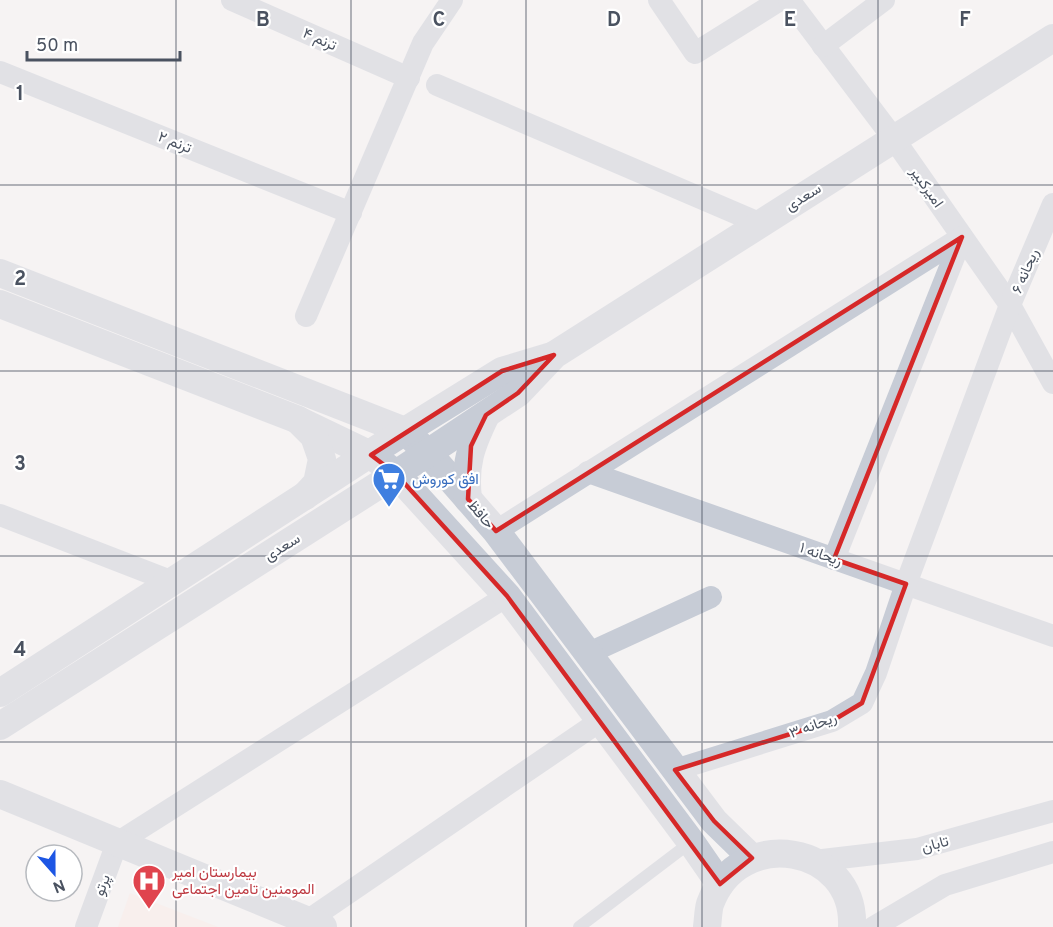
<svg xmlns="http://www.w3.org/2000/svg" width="1053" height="927" font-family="Overpass,Vazirmatn,sans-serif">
<rect width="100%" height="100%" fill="#f5f3f3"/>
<!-- medical -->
<path fill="#fbebe6" d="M130,893L218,927H118Z"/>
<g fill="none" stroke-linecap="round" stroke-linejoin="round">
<!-- service -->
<path stroke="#c7ccd6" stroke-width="12" d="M579,927L691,842"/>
<!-- minor -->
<g stroke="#c7ccd6" stroke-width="22">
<path d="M232,0L409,78"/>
<path d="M659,0L695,53L780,0"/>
<path d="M789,0L894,139L1010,305L1053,383"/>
<path d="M823,46L884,0"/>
<path d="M0,72L351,213"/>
<path d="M437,85L761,224"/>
<path d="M306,316L423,43L452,0"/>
<path d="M588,472L1053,636"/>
<path d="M0,515L173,582"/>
<path d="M496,531L962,237"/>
<path d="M834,559L962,237"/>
<path d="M589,653L711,597"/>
<path d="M675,770L832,721L862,703L876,673L906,584L1010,305L1053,204"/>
<path d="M814,861L917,849L1053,811"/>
<path d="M307,921L600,721"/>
<path d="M86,927L117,843L507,596"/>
<path d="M874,927L945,885L1053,852"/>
</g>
<!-- tertiary -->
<g stroke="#c7ccd6" stroke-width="28">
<path d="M0,273L405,431L428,453L496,531L714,821L752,858"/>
<path d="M0,304L296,419L371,455L396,474L507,596L691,842L720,884"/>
<path d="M298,420L314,436L322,459L317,483L305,496"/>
<path d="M468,499C464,464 471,446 486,415"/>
<path d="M0,693L405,431L502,371L552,356"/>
<path d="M0,726L396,474L518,393L554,355L1053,38"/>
<path d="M0,794L323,927"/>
<path d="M707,927C708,920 708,911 710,904C739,824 856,845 852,927"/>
</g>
</g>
<!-- marked area -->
<path d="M0 0H1053V927H0ZM962,237L834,559L906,584L862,703L832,721L675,770L714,821L752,858L720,884L507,596L396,474L371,455L502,371L554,355L518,393L486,415L471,446L468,499L496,531Z" fill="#f5f3f3" fill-opacity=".55" fill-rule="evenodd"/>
<path fill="none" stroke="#d62828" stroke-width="4.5" stroke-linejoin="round" d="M962,237L834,559L906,584L862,703L832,721L675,770L714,821L752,858L720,884L507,596L396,474L371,455L502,371L554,355L518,393L486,415L471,446L468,499L496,531Z"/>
<!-- grid -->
<path fill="none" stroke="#4a5260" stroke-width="1.5" stroke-opacity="0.55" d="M176,0V927M351,0V927M526,0V927M702,0V927M878,0V927M0,185H1053M0,371H1053M0,556H1053M0,742H1053"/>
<!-- icons -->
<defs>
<g id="supermarket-pin" transform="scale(1.725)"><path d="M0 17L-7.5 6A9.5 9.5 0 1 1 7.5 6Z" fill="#3f7fe0" stroke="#fff"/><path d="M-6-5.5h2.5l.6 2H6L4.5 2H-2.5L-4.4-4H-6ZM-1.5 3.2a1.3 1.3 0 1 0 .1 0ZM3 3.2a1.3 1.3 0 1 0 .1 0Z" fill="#fff"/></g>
<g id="hospital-pin" transform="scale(1.725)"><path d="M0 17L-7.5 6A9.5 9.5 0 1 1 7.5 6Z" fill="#e0444e" stroke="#fff"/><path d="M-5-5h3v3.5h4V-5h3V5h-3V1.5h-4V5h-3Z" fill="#fff"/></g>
</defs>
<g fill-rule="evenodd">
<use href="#supermarket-pin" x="389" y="479"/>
<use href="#hospital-pin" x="149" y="881"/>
</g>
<g text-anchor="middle" stroke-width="4.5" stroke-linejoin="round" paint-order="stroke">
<!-- street labels -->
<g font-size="15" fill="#4a5260" stroke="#fff">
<text transform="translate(320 39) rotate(24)" y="5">ترنم ۴</text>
<text transform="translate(175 142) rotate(22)" y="5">ترنم ۲</text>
<text transform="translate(927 187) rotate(55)" y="5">امیرکبیر</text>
<text transform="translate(803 197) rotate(-32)" y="5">سعدی</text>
<text transform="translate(1025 271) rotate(-67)" y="5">ریحانه ۶</text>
<text transform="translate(481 514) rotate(49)" y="5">حافظ</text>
<text transform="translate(282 547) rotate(-32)" y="5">سعدی</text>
<text transform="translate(821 554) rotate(19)" y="5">ریحانه ۱</text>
<text transform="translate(813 725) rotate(-20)" y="5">ریحانه ۳</text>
<text transform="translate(935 844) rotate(-15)" y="5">تابان</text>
<text transform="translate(102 885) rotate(-70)" y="5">پرتو</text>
</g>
<!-- shop labels -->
<g font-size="15" fill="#366cbe" stroke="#fff" text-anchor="start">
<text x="412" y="484">افق کوروش</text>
</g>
<!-- health labels -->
<g font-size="15" fill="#be3a42" stroke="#fff" text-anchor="start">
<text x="172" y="877">بیمارستان امیر<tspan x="172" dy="17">المومنین تامین اجتماعی</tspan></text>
</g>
</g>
<g font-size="20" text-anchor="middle" font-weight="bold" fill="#4a5260" stroke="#fff" stroke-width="4.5" stroke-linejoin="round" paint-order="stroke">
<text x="263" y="26">B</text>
<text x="439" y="26">C</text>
<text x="614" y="26">D</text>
<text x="790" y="26">E</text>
<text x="965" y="26">F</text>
<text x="20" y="100">1</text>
<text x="20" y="285">2</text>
<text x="20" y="470">3</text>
<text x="20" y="656">4</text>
</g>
<!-- north arrow -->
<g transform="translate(54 873) rotate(159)"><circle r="28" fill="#ffffff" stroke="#b7babf" stroke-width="1.5"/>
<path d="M0-4.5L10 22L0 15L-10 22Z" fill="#1d56e4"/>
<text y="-9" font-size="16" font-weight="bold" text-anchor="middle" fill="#4a5260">N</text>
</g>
<!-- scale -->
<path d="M27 51v9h153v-9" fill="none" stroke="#4a5260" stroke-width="3"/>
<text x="36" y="51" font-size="18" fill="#4a5260" stroke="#ffffff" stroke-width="4.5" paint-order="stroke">50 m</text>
</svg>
